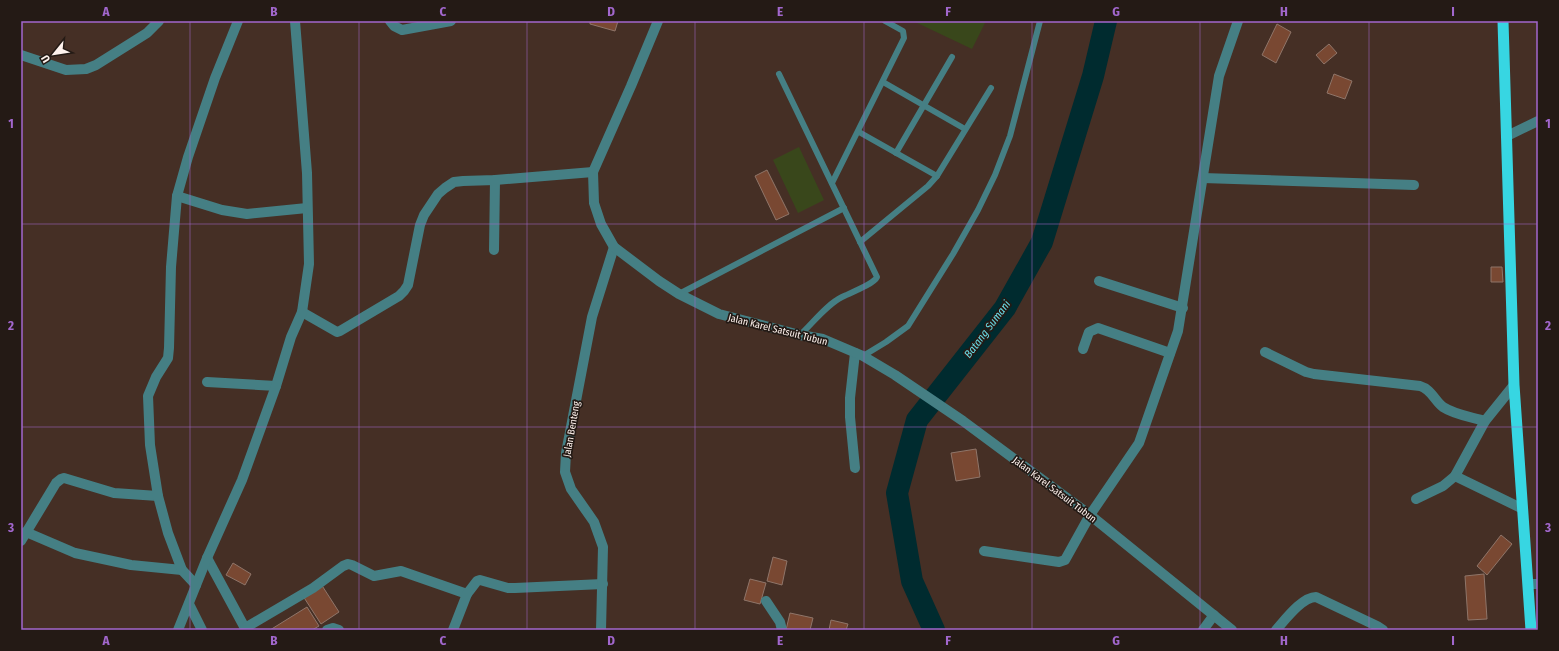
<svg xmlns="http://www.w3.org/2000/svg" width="1559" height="651" font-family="'Fira Sans Condensed',sans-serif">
<rect width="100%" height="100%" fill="#452f25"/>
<!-- green -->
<g fill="#39471b">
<path d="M913,21H986L972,49Z"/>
<path d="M799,147L824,200L798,213L773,160Z"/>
</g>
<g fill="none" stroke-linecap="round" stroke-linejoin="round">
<!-- river -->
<path stroke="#002b2f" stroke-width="22" d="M934,630L912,581L897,493L917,420L1005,308L1042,242L1093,76L1106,21"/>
</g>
<!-- building -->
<g fill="#794832" stroke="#8f7569">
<path d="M590,21H618L615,31L590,24Z"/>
<path d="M1277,24L1291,32L1276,63L1262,55Z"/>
<path d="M1329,44L1337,53L1324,64L1316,55Z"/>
<path d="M1334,74L1352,81L1345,99L1327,93Z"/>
<path d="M767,170L789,214L776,220L755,176Z"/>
<path d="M1491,267H1502L1503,282H1491Z"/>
<path d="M976,449L980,477L956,481L951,453Z"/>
<path d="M1501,535L1512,544L1487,575L1477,566Z"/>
<path d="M773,557L787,561L782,585L767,581Z"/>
<path d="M233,563L251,574L245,585L226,575Z"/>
<path d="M1484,574L1487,619L1468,620L1465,576Z"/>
<path d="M750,579L766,583L760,604L744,600Z"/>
<path d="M321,584L339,612L321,624L303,596Z"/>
<path d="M307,607L319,626L312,630H270Z"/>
<path d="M790,613L813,618L810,630H786Z"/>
<path d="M831,620L848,624L846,630H829Z"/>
</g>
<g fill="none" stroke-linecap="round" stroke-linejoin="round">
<!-- service -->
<g stroke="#457f84" stroke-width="6">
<path d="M779,74L877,277C874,284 850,293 842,297C826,305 813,323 800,335"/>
<path d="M883,82L965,129"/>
<path d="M859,132L937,176"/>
<path d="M896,153L952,57"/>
<path d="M832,183L904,38L903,31L885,21"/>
<path d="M860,242L928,186L937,176L991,88"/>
<path d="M679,294L844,208"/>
<path d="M863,356L886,342L908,326L953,254L978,210L995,175L1010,136L1040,21"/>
</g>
<!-- minor -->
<g stroke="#457f84" stroke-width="10">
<path d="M390,21L394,26L402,30L451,21"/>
<path d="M21,55L66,70L86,69L96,65L147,33L159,21"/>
<path d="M1507,136L1538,121"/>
<path d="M1203,178L1414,185"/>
<path d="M177,196L222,210L247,214L307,208"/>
<path d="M494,250L495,180"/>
<path d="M1099,281L1183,308"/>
<path d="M302,312L337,332L340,331L399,296L404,291L408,285L420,225L424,215L438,194L445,188L454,182L463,181L495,180L593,172"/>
<path d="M1083,349L1089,332L1098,328L1170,353"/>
<path d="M1265,352L1306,372L1314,374L1420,386C1431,389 1435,401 1443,407C1455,415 1472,417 1485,421"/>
<path d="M855,353L850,398V417L855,468"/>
<path d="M207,382L276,386"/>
<path d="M1455,476L1523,509"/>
<path d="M1416,499L1443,486L1455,476L1485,421L1514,385"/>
<path d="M26,532L75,553L131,565L182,570"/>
<path d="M21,541L56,483L61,479L64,478L114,493L158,496"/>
<path d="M984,551L1059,562L1065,560L1090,515L1139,443L1178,331L1219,76L1238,21"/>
<path d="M207,558L246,630"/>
<path d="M1529,584H1538"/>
<path d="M196,585L182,570L168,533L158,496L150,445L148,396L156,377L168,358L169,348L171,267L177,196L188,157L215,78L238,21"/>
<path d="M766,601L780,622L782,630"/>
<path d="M189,604L202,630"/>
<path d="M245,628L313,588L343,566L348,564L352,565L374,576L401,571L467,594"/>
<path d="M178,630L207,558L242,480L276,386L291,337L302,312L309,264L307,173L295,21"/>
<path d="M327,630L333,628L339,630"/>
<path d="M453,630L467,594L477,581L480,580L508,588H515L603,584"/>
<path d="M601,630L603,547L594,522L571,489L565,472L566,453L592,317L614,247"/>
<path d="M1203,630L1214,615"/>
<path d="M1276,630C1285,620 1302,597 1316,597L1377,626L1383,630"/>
</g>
<!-- tertiary -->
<path stroke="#457f84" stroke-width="10" d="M658,21L631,86L593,172L594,203L601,224L614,247L659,281L679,294L719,314L800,335L823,339L863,356L895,375L963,421L1090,515L1232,630"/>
<!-- trunk -->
<path stroke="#37d6e2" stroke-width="11" d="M1503,21L1514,385L1531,630"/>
</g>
<!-- grid -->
<path fill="none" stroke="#a267cd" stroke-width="1" stroke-opacity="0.55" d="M190,21V630M359,21V630M527,21V630M695,21V630M864,21V630M1032,21V630M1200,21V630M1369,21V630M21,224H1538M21,427H1538"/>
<g text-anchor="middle" stroke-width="3.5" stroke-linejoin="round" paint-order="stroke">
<!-- street labels -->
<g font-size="10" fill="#fef2ed" stroke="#241a15">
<text transform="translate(778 329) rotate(14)" y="4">Jalan Karel Satsuit Tubun</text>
<text transform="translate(571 429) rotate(-80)" y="4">Jalan Benteng</text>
<text transform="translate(1055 489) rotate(37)" y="4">Jalan Karel Satsuit Tubun</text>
</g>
<!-- water labels -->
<g font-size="11" font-style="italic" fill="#6bdfe9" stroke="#241a15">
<text transform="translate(987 329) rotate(-53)" y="4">Batang Sumani</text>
</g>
</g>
<!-- border -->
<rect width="1559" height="651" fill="none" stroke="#241a15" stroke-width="44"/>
<!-- north arrow -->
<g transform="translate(54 54) rotate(240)" stroke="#241a15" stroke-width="3" paint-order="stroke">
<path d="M0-3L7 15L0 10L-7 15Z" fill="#fef2ed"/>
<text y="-6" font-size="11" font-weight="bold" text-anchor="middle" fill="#fef2ed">U</text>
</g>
<rect x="22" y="22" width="1515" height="607" fill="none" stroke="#a267cd" stroke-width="1.5"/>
<g font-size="13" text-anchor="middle" font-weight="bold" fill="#a267cd">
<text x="106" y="16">A</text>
<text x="274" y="16">B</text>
<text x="443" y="16">C</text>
<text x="611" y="16">D</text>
<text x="780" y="16">E</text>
<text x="948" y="16">F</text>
<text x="1116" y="16">G</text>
<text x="1284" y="16">H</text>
<text x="1453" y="16">I</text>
<text x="11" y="128">1</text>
<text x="1548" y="128">1</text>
<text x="11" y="330">2</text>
<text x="1548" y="330">2</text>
<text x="11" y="532">3</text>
<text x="1548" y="532">3</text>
<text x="106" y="645">A</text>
<text x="274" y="645">B</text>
<text x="443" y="645">C</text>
<text x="611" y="645">D</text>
<text x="780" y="645">E</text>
<text x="948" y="645">F</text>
<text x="1116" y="645">G</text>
<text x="1284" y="645">H</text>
<text x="1453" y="645">I</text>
</g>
</svg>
